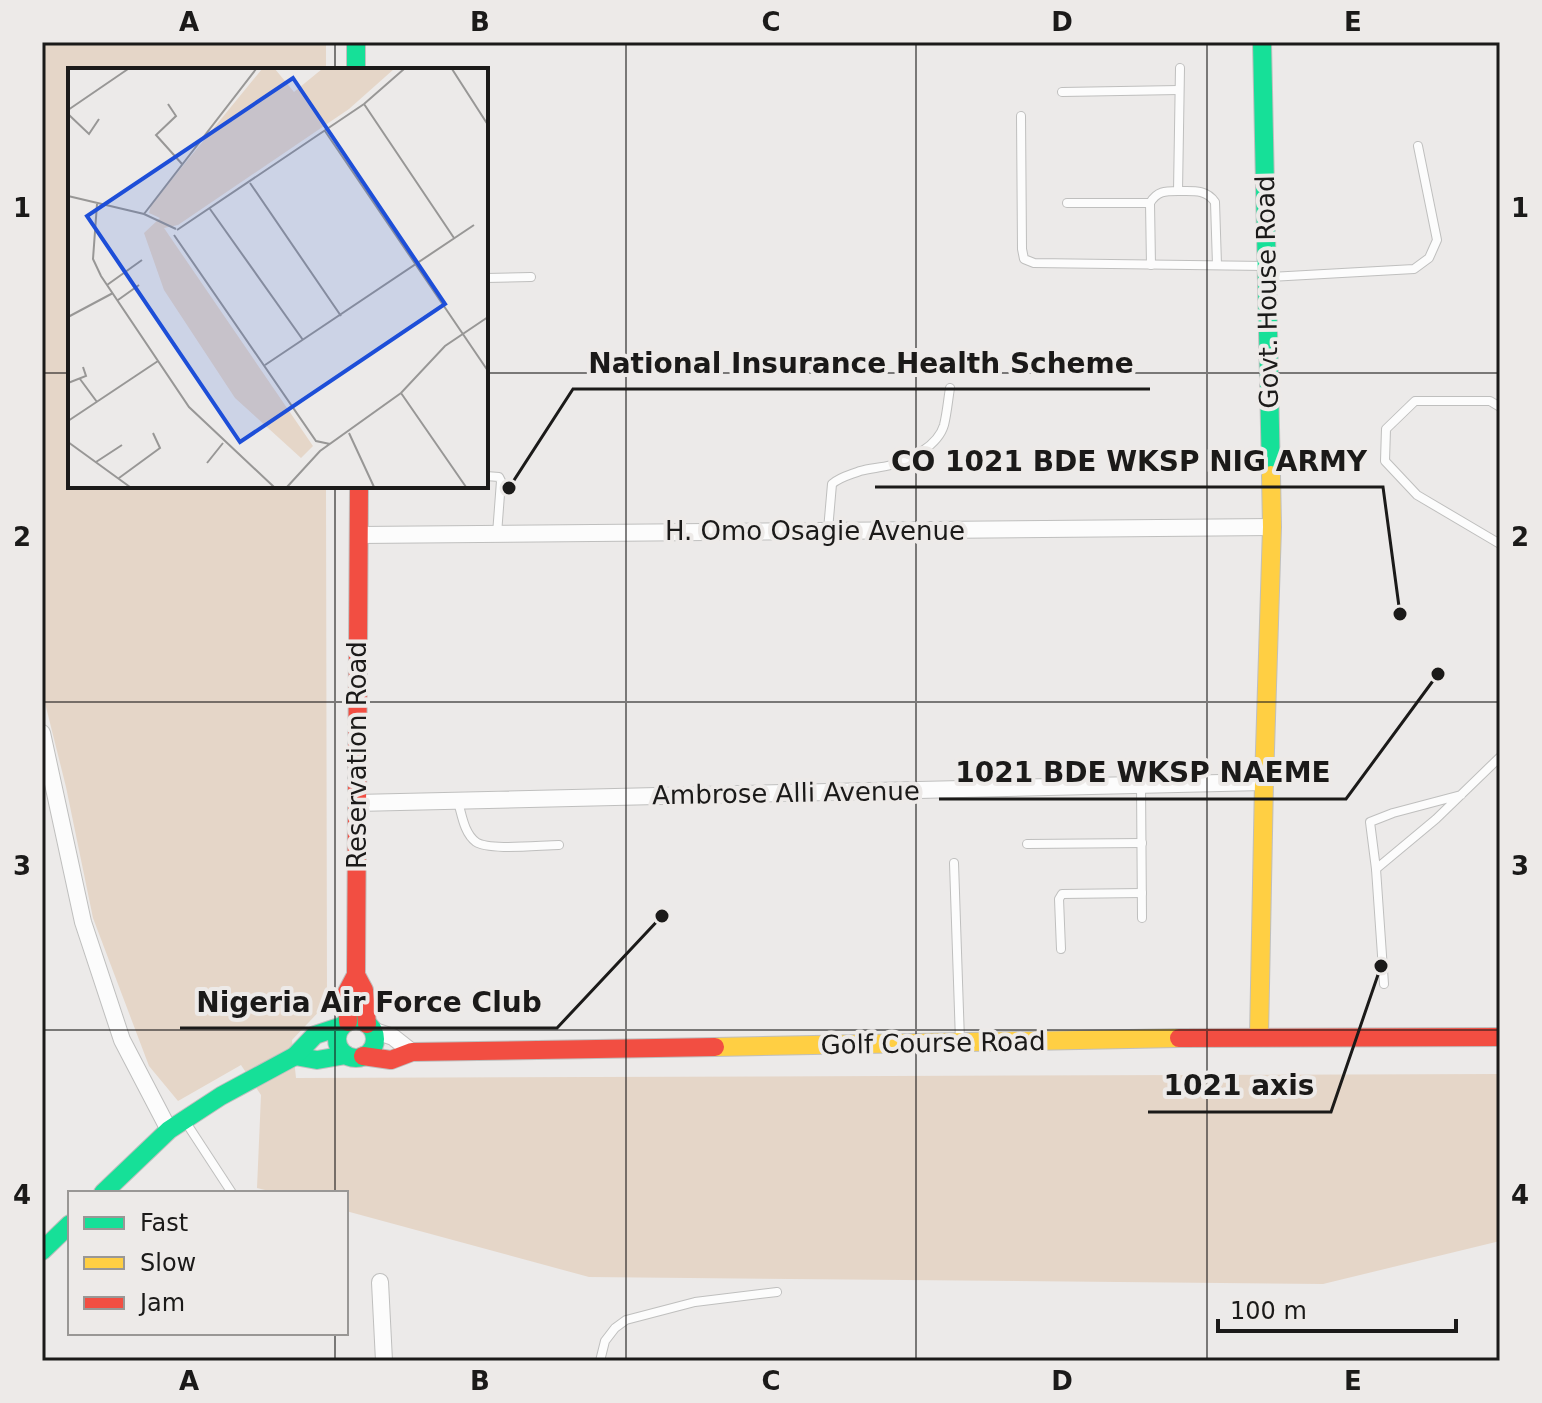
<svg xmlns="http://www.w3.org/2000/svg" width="1542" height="1403" font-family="'DejaVu Sans',sans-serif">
<rect width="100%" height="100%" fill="#eceae9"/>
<!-- green -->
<path fill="#e5d6c8" d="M72,42H326V70H70V486H326L327,1003L292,1040L296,1078L1500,1074V1241L1323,1284L589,1277L346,1211V1193H277L257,1188L261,1095L241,1065L178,1101L149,1066L93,918L66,787L42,691V45Z"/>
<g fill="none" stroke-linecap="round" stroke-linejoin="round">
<!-- lane casing -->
<g stroke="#bfbfbe" stroke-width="10">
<g id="lane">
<path d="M1062,92L1179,90"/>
<path d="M1021,116L1022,249L1024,259L1034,263L1266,266"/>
<path d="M1178,191C1193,191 1206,189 1215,202L1217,265"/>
<path d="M1067,203H1150"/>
<path d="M1151,265L1150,203C1157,191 1165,191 1178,191L1180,68"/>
<path d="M1268,277L1414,269L1429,258L1437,240L1418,146"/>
<path d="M486,278L531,277"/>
<path d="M1500,407L1490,401H1415L1386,429L1385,461L1417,495L1500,544"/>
<path d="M486,476L499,477L501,481L497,534"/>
<path d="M828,530L832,484C840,477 850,475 860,471C870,468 880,468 891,465C910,460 938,446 944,425C947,413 948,400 950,388"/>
<path d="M1141,785L1142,918"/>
<path d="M1461,795L1393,813L1370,822L1376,869L1436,819L1500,757"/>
<path d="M458,802C462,815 464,833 476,842C489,851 541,845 559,845"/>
<path d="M1027,844L1142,843"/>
<path d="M954,863L960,1041"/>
<path d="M1376,869L1384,984"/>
<path d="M1061,949L1059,899L1062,894L1142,893"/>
<path d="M185,1121L232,1193"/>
<path d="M600,1361L605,1341L615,1328L626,1320L695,1302L777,1292"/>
</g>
</g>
<!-- street casing -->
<g stroke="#bfbfbe" stroke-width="18">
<g id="street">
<path d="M359,535L1272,527"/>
<path d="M42,733L83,922L122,1040L169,1130"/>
<path d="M356,803L1264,782"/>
<path d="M372,1030L393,1037L412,1052"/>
<path d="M380,1282L384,1361"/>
</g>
</g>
<!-- fast casing -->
<g stroke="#bfbfbe" stroke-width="20">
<g id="fast">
<path d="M356,42V70"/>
<path d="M1262,42L1271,475"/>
<circle cx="356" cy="1039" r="19"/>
<path d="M295,1056L317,1060L346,1055"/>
<path d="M103,1193L169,1130L221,1096L295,1056L315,1035L342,1026"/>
<path d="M42,1251L70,1224"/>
</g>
</g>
<!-- slow casing -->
<g stroke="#bfbfbe" stroke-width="20">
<g id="slow">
<path d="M1259,1037L1264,782L1272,527L1271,475"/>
<path d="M715,1047L1179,1038"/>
</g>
</g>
<!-- jam casing -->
<g stroke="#bfbfbe" stroke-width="20">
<g id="jam">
<path d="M356,975L364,990L367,1024"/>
<path d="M348,1022L347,992L356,975L359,486"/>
<path d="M1179,1038L1500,1037"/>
<path d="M363,1056L391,1060L412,1052L715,1047"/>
</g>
</g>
<!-- lane -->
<use href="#lane" stroke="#fcfcfc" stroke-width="8"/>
<!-- street -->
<use href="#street" stroke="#fcfcfc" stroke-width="16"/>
<!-- fast -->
<use href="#fast" stroke="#16e098" stroke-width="18"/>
<!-- slow -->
<use href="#slow" stroke="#ffcf43" stroke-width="18"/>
<!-- jam -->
<use href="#jam" stroke="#f24e42" stroke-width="18"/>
</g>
<!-- grid -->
<path fill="none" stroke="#1b1a19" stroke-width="2" stroke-opacity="0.55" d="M335,42V70M626,42V1361M916,42V1361M1207,42V1361M42,373H70M486,373H1500M335,486V1193M42,702H1500M42,1030H1500M335,1333V1361"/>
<g text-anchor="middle" stroke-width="8" stroke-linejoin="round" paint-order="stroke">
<!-- street labels -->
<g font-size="26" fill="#1b1a19" stroke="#edeae8">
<text transform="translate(1267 292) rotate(-91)" y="9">Govt. House Road</text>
<text x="815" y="540">H. Omo Osagie Avenue</text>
<text transform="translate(357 755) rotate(-90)" y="9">Reservation Road</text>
<text transform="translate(786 793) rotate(-1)" y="9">Ambrose Alli Avenue</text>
<text transform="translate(933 1043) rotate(-1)" y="9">Golf Course Road</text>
</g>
</g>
<!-- overview -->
<g transform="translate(68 68)">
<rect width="420" height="420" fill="#eceae9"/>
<path d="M194,1H207L226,24L254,1H326L281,41L110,157L96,160L245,378L233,390L167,330L96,222L76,165L92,150L81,145L83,137Z" fill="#e5d6c8"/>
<path fill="none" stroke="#989796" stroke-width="2" d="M384,1L420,57M100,36L108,48L88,67L114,96M296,36L386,170M0,42L60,1M0,46L21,66L31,51M257,63L420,303M182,115L273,248M0,128L76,146L108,161M29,136L25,191L33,208L121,339L206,419M142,141L235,272M76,146L188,1M109,162L296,36L336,1M106,167L248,373L262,376M39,217L74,192M50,232L71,217M0,249L45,225M197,297L406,157M12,311L29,334M0,315L18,308L15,299M333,325L398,419M0,353L90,293M281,365L306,419M0,374L62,419M28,394L54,377M139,395L155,375M51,410L92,380L85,365M219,419L252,383L333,325L377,278L420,249"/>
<path fill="#1d4ed8" fill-opacity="0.15" stroke="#1d4ed8" stroke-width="4" d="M225,10L377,236L172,374L19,148Z"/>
<rect width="420" height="420" fill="none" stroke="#1b1a19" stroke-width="4"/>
</g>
<!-- callouts -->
<path fill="none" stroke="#1b1a19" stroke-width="3" d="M509 488L573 389H1150M1400 614L1383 487H875M1438 674L1346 799H939M662 916L557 1028H180M1381 966L1331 1112H1148"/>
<g fill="#1b1a19" stroke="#edeae8" stroke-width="3">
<circle cx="509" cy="488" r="8"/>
<circle cx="1400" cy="614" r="8"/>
<circle cx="1438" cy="674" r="8"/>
<circle cx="662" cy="916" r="8"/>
<circle cx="1381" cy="966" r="8"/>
</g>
<g font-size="28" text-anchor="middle" font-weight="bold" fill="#1b1a19" stroke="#edeae8" stroke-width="8" stroke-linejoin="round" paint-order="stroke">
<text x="861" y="373">National Insurance Health Scheme</text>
<text x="1129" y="471">CO 1021 BDE WKSP NIG ARMY</text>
<text x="1143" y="782">1021 BDE WKSP NAEME</text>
<text x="369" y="1012">Nigeria Air Force Club</text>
<text x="1239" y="1095">1021 axis</text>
</g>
<!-- border -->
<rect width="1542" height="1403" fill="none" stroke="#edeae8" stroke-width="88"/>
<!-- legend -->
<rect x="68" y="1191" width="280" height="144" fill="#edeae8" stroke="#999795" stroke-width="2"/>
<rect x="84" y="1217" width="40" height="12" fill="#16e098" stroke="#999795" stroke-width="2"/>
<text x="140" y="1231" font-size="24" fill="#1b1a19">Fast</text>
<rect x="84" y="1257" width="40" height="12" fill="#ffcf43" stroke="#999795" stroke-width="2"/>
<text x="140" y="1271" font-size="24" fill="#1b1a19">Slow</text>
<rect x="84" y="1297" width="40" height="12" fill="#f24e42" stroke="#999795" stroke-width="2"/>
<text x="140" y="1311" font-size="24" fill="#1b1a19">Jam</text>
<!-- scale -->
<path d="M1218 1319v12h238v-12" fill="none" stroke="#1b1a19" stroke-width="4"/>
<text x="1230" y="1319" font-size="24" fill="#1b1a19" stroke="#edeae8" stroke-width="6" paint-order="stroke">100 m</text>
<rect x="44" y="44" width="1454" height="1315" fill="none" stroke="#1b1a19" stroke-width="3"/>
<g font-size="26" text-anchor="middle" font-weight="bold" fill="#1b1a19">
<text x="189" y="31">A</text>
<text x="480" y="31">B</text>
<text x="771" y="31">C</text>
<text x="1062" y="31">D</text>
<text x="1353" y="31">E</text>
<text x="22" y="217">1</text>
<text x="1520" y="217">1</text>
<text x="22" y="546">2</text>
<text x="1520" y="546">2</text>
<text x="22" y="875">3</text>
<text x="1520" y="875">3</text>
<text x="22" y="1204">4</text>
<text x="1520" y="1204">4</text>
<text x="189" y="1390">A</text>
<text x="480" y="1390">B</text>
<text x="771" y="1390">C</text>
<text x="1062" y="1390">D</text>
<text x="1353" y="1390">E</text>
</g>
</svg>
